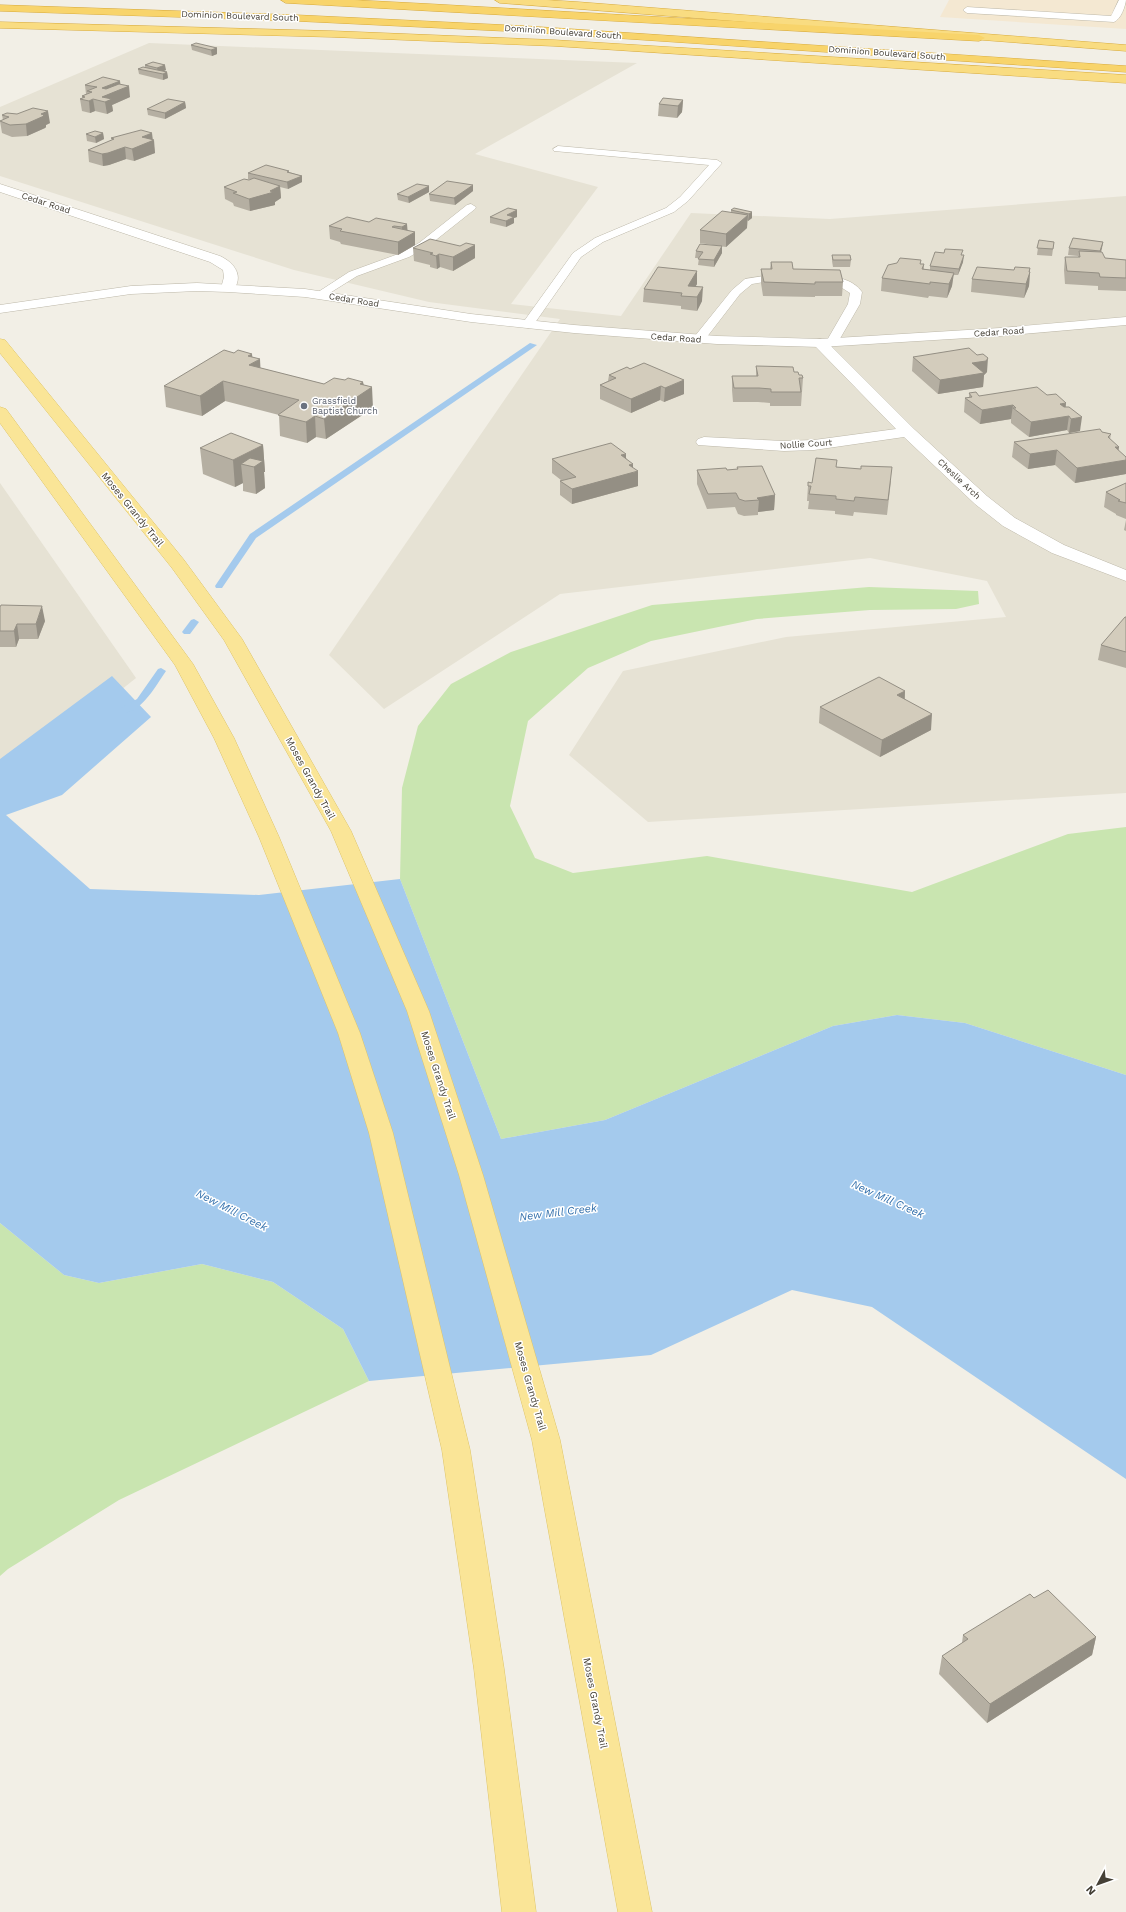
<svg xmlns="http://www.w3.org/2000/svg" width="1126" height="1912" font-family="'Work Sans',sans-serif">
<rect width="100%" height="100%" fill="#f2efe6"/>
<!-- residential -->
<g fill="#e6e2d4">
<path d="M149,43L637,63L475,154L598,187L511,304L621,316L691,213L830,219L1126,196V793L648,822L569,755L623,671L786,637L1006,617L987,581L870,558L560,594L384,709L329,655L560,319L429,302L294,270L0,176V107Z"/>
<path d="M0,483L136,678L7,781L0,791Z"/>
</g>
<!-- commercial -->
<path fill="#f4e8d2" d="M949,0H1126V29L940,17Z"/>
<!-- green -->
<g fill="#c9e5b0">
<path d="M869,587L978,591L979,604L956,609L870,610L757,619L651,641L588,668L528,721L510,806L535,858L573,873L707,856L912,892L1068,834L1126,827V1075L965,1023L897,1015L833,1026L605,1120L501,1139L400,879L402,788L418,726L451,684L511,652L652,605Z"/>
<path d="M0,1223L64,1275L99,1283L202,1264L273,1282L343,1329L369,1381L119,1500L8,1569L0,1576Z"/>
</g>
<!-- water -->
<path fill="#a4caed" d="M112,676L151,717L62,795L6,815L90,889L259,895L400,879L501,1139L605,1120L833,1026L897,1015L965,1023L1126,1075V1479L872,1307L792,1290L651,1355L369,1381L343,1329L273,1282L202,1264L99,1283L64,1275L0,1223V759Z"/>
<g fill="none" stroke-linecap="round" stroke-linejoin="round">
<!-- stream -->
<g fill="#a4caed" fill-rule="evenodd">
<path d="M530,343L537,345L256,538L222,588H216L215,586L250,534Z"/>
<path d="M194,619L199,622L190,634H184L182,632L191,620Z"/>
<path d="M161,668L166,671C157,684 139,717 121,712L119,710L121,708L137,699L158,669Z"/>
</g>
<!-- service casing -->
<g stroke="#bdb8a9" stroke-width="1">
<g id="service">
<path d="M1119,0H1126C1125,7 1121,19 1114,22L967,13L963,10L967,7L1111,16Z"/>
<path d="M558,146L717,160L722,163L688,201L674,212L603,242L581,257L532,327L528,328L522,324L573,253L595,238L666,208L680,197L709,165L554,151L553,149Z"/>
<path d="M471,204L476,207L475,209L427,247L409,257L357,276L325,296L321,297L315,294L349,272L401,253L419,243L467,205Z"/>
<path d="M771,275L777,278L775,280L752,284L740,294L703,342H695L693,339L695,336L732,290L745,279Z"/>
<path d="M819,275C835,277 852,278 862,292L860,304L838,342L832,346L826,342L848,304L850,293L836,284L815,280L813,278Z"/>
</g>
</g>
<!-- minor casing -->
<g stroke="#bdb8a9" stroke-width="1">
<g id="minor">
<path d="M0,184L220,256C235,263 244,276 233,291H223L221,288L224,277L223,270L210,262L0,192Z"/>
<path d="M820,339L825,340L914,429L987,496L1015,518L1064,545L1126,570V581L1052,553L1003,526L975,504L904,437L814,450L784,451L698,445L696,442L698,439L704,437L784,441L814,440L896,429L815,346L813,343L815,340Z"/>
</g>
</g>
<!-- tertiary casing -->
<g stroke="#bdb8a9" stroke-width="1">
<path id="tertiary" d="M197,283L305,289L471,314L574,325L717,336L820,339L1000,328L1126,317V325L1000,336L820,347L717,344L574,333L471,322L305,297L228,292L197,291L131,294L0,313V305L131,286Z"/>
</g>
<!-- primary casing -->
<g stroke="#dec468" stroke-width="1">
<g id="primary">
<path d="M0,339L5,340L184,560L242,639L351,831L429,1011L483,1175L560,1440L652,1912H618L532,1440L459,1175L407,1011L331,831L224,640L172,568L0,353Z"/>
<path d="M0,407L6,409L193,664L234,738L279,837L360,1033L393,1133L470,1450L504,1669L536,1912H502L474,1669L442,1450L369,1133L338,1033L259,837L214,738L175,665L0,423Z"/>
</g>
</g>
<!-- trunk casing -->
<g stroke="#d7aa3c" stroke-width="1">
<g id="trunk">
<path d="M495,0H546L578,2L1126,45V51L500,3Z"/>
<path d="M0,22L332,31L554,40L1126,75V83L554,46L332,37L0,28Z"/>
</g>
</g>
<!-- motorway casing -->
<g stroke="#d7aa3c" stroke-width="1">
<g id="motorway">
<path d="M281,0H353L430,4L979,35L985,38L979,41L286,3Z"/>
<path d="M0,5L296,15L525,26L1126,66V72L525,32L296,21L0,11Z"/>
</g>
</g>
<!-- service -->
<use href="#service" fill="#fff" fill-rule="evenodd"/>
<!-- minor -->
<use href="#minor" fill="#fff" fill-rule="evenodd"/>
<!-- tertiary -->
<use href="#tertiary" fill="#fff" fill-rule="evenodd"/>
<!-- primary -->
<use href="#primary" fill="#fae597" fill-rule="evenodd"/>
<!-- trunk -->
<use href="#trunk" fill="#f9dc81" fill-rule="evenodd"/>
<!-- motorway -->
<use href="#motorway" fill="#f8d46b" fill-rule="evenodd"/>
</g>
<!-- wall -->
<g fill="#b5afa2">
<path d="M191,45L217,48V54L212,56L192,50Z"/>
<path d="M153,62L166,70L164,71L167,72L168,78L163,80L139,74L138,69L145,67V65Z"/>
<path d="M121,84L130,97L112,105L113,111L107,114L95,111L90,113L82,111L80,99L82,98V96L86,94L85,85Z"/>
<path d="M683,100L682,112L677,118L658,116L659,104Z"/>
<path d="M185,102L186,108L165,119L148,115L147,109Z"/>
<path d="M2,115L50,123L46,125V127L45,128L27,136L12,137L2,133L0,121L3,120Z"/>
<path d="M103,133L104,139L96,143L87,141L86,134Z"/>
<path d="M111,138L153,140L155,153L134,161L126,159L109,165L103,166L89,162L88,150L112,140Z"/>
<path d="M289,172L302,176V182L288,189L280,187L281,198L275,202V205L250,211L234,206L233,203L225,199L224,187L251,179H248V173Z"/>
<path d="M473,185V191L455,205L430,201L429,194Z"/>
<path d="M429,192L409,203L398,200L397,194Z"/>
<path d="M517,210V217L514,218V223L506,227L490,223V217Z"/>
<path d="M731,210L752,212V218L748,221L747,220V228L726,247L700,243V230L731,212Z"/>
<path d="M369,222L407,224V230L415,245L398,255L341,244L340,242L330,239L329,226Z"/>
<path d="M1039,240L1054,242L1052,256L1037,255Z"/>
<path d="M1103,242L1101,252L1105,258L1126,260V291L1098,290V286L1065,284L1064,270L1065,257H1078V256L1068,255L1069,248Z"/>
<path d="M460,246L475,258L453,271L440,267L437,269L430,267V265L414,261L413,248Z"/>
<path d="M722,246V253L714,267L698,265L699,258H695L696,251Z"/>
<path d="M832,255L851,260L850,267H833L832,261Z"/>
<path d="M962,255L963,262L958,275H953L952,286L947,298L929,296L928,298L881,291L882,278L921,264H924V269L930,270V266Z"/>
<path d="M771,262L793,269L843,282L842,296H815V297L763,296L761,283V269H770Z"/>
<path d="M1030,268L1029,286L1024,298L971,292L972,279L1014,270Z"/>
<path d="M697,271V284L695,287L702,301L697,311L681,309V306L643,302L644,289Z"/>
<path d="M252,357L260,368L324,384L345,380L363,382L364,385L373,408L326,439L316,437L307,443L280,436L279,415L225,401L202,416L166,407L164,386Z"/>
<path d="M913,357L987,372L984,375L983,387L938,394L912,371Z"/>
<path d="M756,366L794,372L803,378L801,406H770V403L758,402H733L732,390V376H756Z"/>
<path d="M627,367L684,394L664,402L660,400L631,413L600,399V385L608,381L609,375Z"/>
<path d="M969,393L979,396L1047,395L1066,407L1080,431L1069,433L1067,430L1029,437L1011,423V419L980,424L964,412L965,398L969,397Z"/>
<path d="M1102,432L1111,434L1110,439L1119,451L1126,457V474L1075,483L1055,465L1028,469L1012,457L1014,442Z"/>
<path d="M263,445L265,472H264L265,488L256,494L243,491V483L235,487L203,474L200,448Z"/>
<path d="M626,458L633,468L638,471V486L572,504L560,495V481L561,480L552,473V459Z"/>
<path d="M737,467L775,495L774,510L758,512V515L744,516L738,514L735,507L707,509L697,484V470H727L737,469Z"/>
<path d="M837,467L891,481L887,515L854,512L853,516L835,514V511L808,509L809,501H807L808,486L812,483Z"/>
<path d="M1126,483V519L1116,515V514L1104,507L1106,492Z"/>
<path d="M1126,520V531L1124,530Z"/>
<path d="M0,607L45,621L38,639H19L16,647H0Z"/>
<path d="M1126,617V668L1098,660L1101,645Z"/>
<path d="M905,691V699L931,730L880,757L819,723L820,707Z"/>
<path d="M1034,1598L1096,1637L1092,1655L987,1723L939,1674L942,1656L962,1643L963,1635Z"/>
</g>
<!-- shaded-wall -->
<g fill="#948f84">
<path d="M217,48V54L212,56L211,50Z"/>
<path d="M165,65L166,70L159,73H158L157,68Z"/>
<path d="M167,72L168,78L163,80V74Z"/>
<path d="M120,81L121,89L129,86L130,97L112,105L113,111L107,114L105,102L103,101L102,88Z"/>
<path d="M93,99L95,111L90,113L89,101Z"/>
<path d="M683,100L682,112L677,118L678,106Z"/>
<path d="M185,102L186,108L165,119V113Z"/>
<path d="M48,111L50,123L46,125V127L45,128L27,136L26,124L41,114Z"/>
<path d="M103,133L104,139L96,143L95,137Z"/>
<path d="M152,133L153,141L154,140L155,153L134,161L132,149L142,137Z"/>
<path d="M125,147L126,159L109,165L103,166L102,154Z"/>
<path d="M302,176V182L288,189L287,182Z"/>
<path d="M473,185V191L455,205L454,198Z"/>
<path d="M280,186L281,198L275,202V205L250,211L249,199L270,191Z"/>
<path d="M429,186V192L409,203L408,197Z"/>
<path d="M517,210V217L514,218V223L506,227V221L507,215Z"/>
<path d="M752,212V218L748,221L749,214Z"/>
<path d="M748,215L747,228L726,247V234Z"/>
<path d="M407,224L408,236L415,232V245L398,255V242L402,239V227Z"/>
<path d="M1103,242L1102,248L1099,258L1100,251Z"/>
<path d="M475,245V258L453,271V257Z"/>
<path d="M722,246V253L714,267V260Z"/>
<path d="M439,254L440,267L437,269L436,256Z"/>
<path d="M964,255L963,262L958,275L959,269Z"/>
<path d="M1030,268L1029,275L1030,272L1029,286L1024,298L1026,284Z"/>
<path d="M697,271V284L690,296L688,286Z"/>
<path d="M954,273L952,286L947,298L949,284Z"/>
<path d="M703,287L702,301L697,311V297Z"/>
<path d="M252,354L253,363L260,359L261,379L251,386L248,356Z"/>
<path d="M988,358L987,372L984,375L983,387L938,394L940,380L972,363Z"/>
<path d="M684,380V394L664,402L665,388Z"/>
<path d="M223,381L225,401L202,416L200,396Z"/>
<path d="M363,382L364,392L372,387L373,408L326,439L324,419L360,384Z"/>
<path d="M661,386L660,400L631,413V399Z"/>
<path d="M1066,403L1065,417L1060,404Z"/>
<path d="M1013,405L1011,419L980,424L982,410Z"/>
<path d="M315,416L316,437L307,443L306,422Z"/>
<path d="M1069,416L1067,430L1029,437L1031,422Z"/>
<path d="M1082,417L1080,431L1069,433L1071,419Z"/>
<path d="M263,445L265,472H264L265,488L256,494L254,467L241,464L243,483L235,487L233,460Z"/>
<path d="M1115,447H1119L1117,461Z"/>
<path d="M1057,450L1055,465L1028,469L1030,454Z"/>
<path d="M626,454V468L621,455Z"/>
<path d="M1126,460V474L1075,483L1077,468Z"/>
<path d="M633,464V473L638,471V486L572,504V489L629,465Z"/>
<path d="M775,495L774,510L758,512L759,500L757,498Z"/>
<path d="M42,606L45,621L38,639L36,624Z"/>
<path d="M17,624L19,639L16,647L14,631Z"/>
<path d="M905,691L904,707L897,695Z"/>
<path d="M932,714L931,730L880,757L882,740Z"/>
<path d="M1096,1637L1092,1655L987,1723L990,1704Z"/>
</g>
<!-- building -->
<g fill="#d3ccbc" stroke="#948f84">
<path d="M196,43L217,48L211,50L191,45Z"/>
<path d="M153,62L165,65L157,68L145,65Z"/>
<path d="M143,67L167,72L163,74L138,69Z"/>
<path d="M103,77L120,81L102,88L106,89L119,84L129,86L102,97L112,99L105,102L93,99L89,101L80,99L85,97L82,96L92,92L87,91L97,87L85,85Z"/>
<path d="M663,98L683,100L678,106L659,104Z"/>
<path d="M168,99L185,102L165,113L147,109Z"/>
<path d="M33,108L48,111L41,114L45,115L43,116H44L26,124L10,125L0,121L9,117L2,115L7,113L17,114Z"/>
<path d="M141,130L152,133L142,137L154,140L132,149L125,147L108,153L102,154L88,150L114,139L111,138Z"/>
<path d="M95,131L103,133L95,137L86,134Z"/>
<path d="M266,165L289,171L287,172L302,176L287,182L248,173Z"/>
<path d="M254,178L280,186L270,191L274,192L249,199L233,193L237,192L224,187L244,179L249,180Z"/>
<path d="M447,181L473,185L454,198L429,194Z"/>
<path d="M417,184L429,186L408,197L397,194Z"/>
<path d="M508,208L517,210L507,215L514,217L506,221L490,217Z"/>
<path d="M734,208L752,212L749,214L731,210Z"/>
<path d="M722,211L748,215L726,234L700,230Z"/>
<path d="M347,217L369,222L376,218L407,224L402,227L394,226L392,227L415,232L398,242L340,231L342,229L329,226Z"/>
<path d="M1073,238L1103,242L1100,251L1069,248Z"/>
<path d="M430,239L460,246L466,243L475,245L453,257L439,254L436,256L430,254L433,253L413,248Z"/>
<path d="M1039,240L1054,242L1053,249L1037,248Z"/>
<path d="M700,244L722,246L714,260L698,259L703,252L696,251Z"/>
<path d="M945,249L963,250L961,255H964L959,269L930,266L935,252L944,253Z"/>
<path d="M1079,251L1102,252L1105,258L1126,260V278L1100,277L1099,273L1067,271L1065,257H1080Z"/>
<path d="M832,255H850L851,260H833Z"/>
<path d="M900,258L921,260L920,264H924L922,269L954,273L949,284L930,282V284L882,278L888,265L897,263Z"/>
<path d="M771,262H792L793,269L840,270L843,282H815V284L764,282L761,269H772Z"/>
<path d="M658,267L697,271L688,286L703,287L697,297L681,296L682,293L644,289Z"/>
<path d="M977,267L1014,270L1015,267L1030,268L1029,272H1030L1026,284L972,279Z"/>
<path d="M969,348L977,355L983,354L988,358L986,361L972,363L984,373L940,380L913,357Z"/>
<path d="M224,350L234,353L238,350L252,354L248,356L260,359L249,365L324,384L334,378L345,380L348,378L363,382L360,384L372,387L324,419L315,416L306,422L278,415L299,400L223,381L200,396L164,386Z"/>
<path d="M644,363L684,380L665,388L661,386L631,399L600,385L616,378L609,375L627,367L630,369Z"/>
<path d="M756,366L793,367L794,372H798L799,375H802L803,378H799L801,392H771V389L759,388H734L732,376H758Z"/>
<path d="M1037,387L1047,395L1056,394L1066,403L1060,404L1064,407H1069L1082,417L1071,419L1069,416L1031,422L1013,408H1016L1013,405L982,410L965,398L972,397L969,393L976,392L979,396Z"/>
<path d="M1100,429L1102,432L1111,434L1108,437L1119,447H1115L1126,457V460L1077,468L1057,450L1030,454L1014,442Z"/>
<path d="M231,433L263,445L233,460L200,448Z"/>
<path d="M611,443L626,454L621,455L633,464L629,465L638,471L572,489L560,481L576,477L552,459Z"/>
<path d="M250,458L263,461L254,467L241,464Z"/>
<path d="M816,458L837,460L836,467L861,469V466L892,467L888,500L855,497L854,501L836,499V496L809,494L811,486H808V482L812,483Z"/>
<path d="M762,466L775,495L757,498L759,500L745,501L739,499L736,493L708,494L697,470L726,468L727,470L738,469L737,467Z"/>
<path d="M1126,483V503L1118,501L1120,500L1106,492Z"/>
<path d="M1,605L42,606L36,624H17L14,631H0V607Z"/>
<path d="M1125,617H1126V652L1101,645Z"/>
<path d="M879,677L905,691L897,695L932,714L882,740L820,707Z"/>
<path d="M1048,1590L1096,1637L990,1704L942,1656L968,1639L963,1635L1030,1594L1034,1598Z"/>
</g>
<!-- markers -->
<circle fill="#6b7280" stroke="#fff" stroke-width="1.5" cx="304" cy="406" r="4"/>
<g text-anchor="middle" stroke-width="3" stroke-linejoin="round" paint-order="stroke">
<!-- far-street labels -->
<g font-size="9" fill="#454036" stroke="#fff">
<text transform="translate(240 16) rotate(2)" y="3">Dominion Boulevard South</text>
<text transform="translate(563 32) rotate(4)" y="3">Dominion Boulevard South</text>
<text transform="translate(887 53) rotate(4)" y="3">Dominion Boulevard South</text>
<text transform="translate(46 203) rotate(18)" y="3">Cedar Road</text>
<text transform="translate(354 300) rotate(9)" y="3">Cedar Road</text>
<text transform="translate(999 332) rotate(-4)" y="3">Cedar Road</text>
<text transform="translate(676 338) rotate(4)" y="3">Cedar Road</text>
<text transform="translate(806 444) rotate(-4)" y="3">Nollie Court</text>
<text transform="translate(959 479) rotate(43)" y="3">Cheslie Arch</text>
</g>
<!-- far-worship labels -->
<g font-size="9" fill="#5b616d" stroke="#fff" text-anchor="start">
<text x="312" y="404">Grassfield<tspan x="312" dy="10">Baptist Church</tspan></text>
</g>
<!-- street labels -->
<g font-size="10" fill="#454036" stroke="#fff">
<text transform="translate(133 509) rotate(51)" y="4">Moses Grandy Trail</text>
<text transform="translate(311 778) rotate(61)" y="4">Moses Grandy Trail</text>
<text transform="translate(439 1075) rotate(72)" y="4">Moses Grandy Trail</text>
<text transform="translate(531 1386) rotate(74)" y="4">Moses Grandy Trail</text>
<text transform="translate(596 1703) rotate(79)" y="4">Moses Grandy Trail</text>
</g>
<!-- water labels -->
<g font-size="11" font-style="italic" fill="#3370ac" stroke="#fff">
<text transform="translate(888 1199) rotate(24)" y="4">New Mill Creek</text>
<text transform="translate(232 1210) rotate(27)" y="4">New Mill Creek</text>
<text transform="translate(558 1212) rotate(-7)" y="4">New Mill Creek</text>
</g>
</g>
<!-- north arrow -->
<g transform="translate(1098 1884) rotate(229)" stroke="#ffffff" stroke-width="3" paint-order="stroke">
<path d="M0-3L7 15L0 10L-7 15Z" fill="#454036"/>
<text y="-6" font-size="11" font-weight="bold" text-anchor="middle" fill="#454036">N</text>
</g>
</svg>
